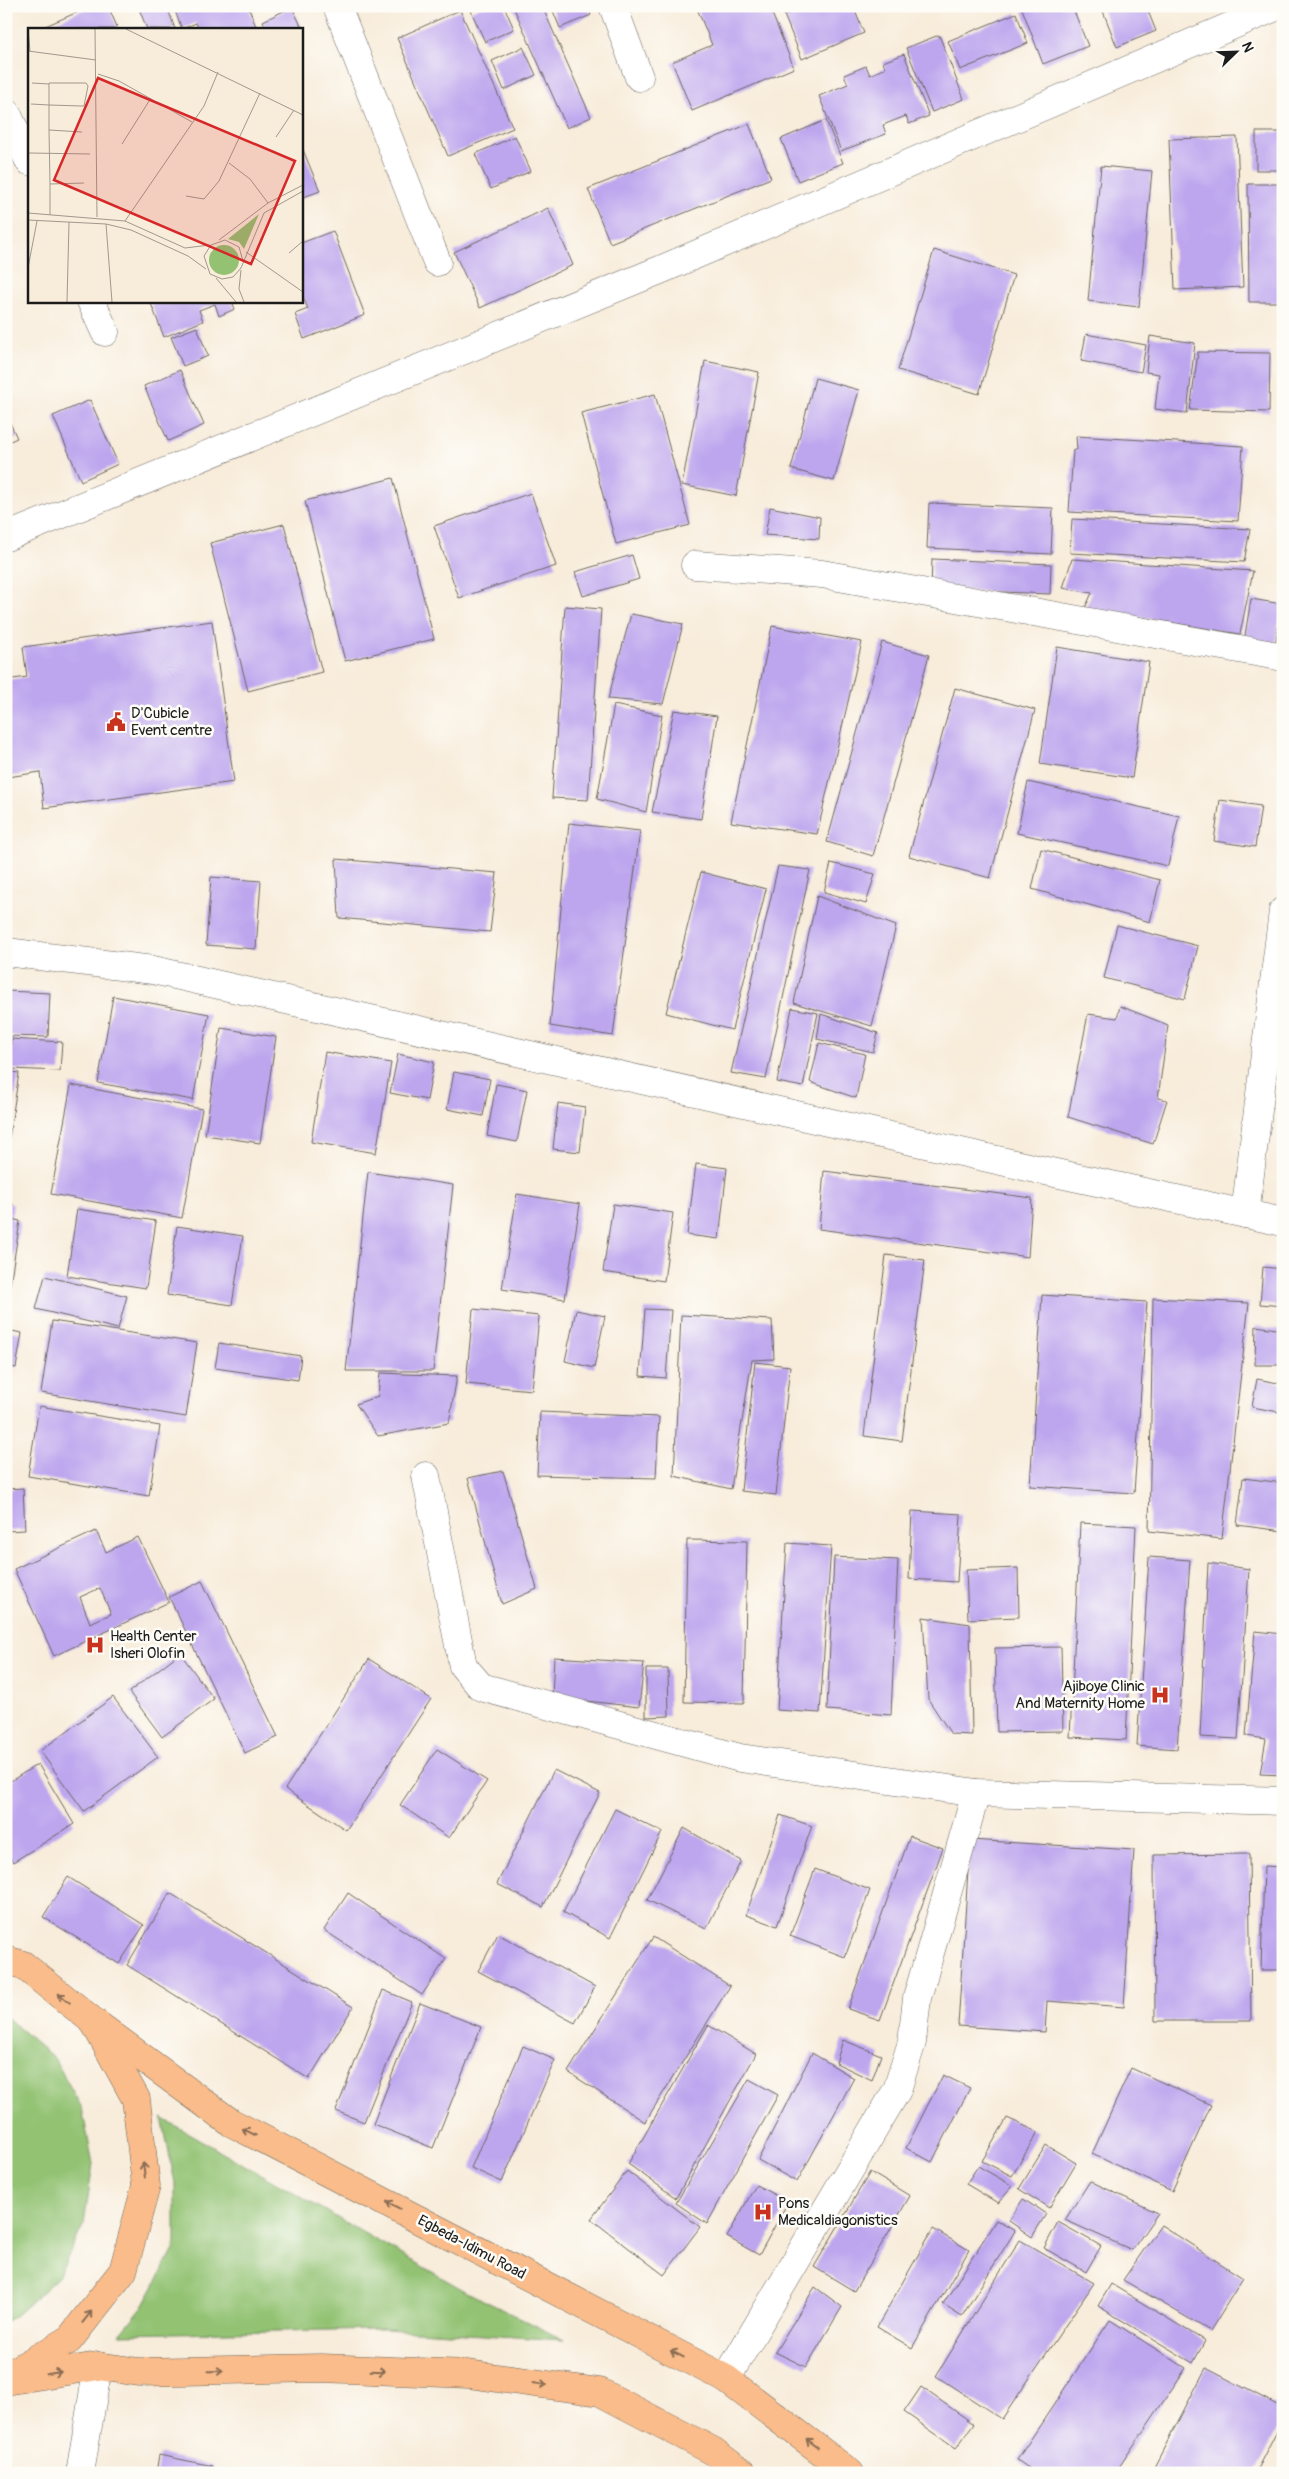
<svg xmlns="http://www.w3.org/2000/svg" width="1289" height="2479" font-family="Pangolin,sans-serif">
<rect width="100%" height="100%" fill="#fdfcf7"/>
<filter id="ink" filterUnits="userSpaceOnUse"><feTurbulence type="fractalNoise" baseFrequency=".02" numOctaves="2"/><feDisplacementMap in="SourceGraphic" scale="10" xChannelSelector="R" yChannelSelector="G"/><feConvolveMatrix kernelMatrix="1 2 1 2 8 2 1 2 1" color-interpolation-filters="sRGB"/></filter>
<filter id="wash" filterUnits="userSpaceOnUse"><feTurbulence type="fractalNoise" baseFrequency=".0096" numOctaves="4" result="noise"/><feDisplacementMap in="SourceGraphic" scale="20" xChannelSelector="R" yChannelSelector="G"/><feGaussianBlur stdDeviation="1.12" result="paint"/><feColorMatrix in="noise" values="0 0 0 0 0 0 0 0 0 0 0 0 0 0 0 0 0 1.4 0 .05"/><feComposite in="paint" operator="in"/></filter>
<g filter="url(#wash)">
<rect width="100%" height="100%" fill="#f8ecda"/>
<!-- green -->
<g fill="#92c272" stroke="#576f47">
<path d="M6,2017L54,2058L82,2108L93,2164L84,2224L58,2277L14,2317L6,2321Z"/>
<path d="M162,2118L469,2293L564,2340L384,2329L120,2334L143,2306L175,2248V2183Z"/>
</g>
<g id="blocks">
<!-- building -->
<g fill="#bda6ee" fill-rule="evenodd">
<path d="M92,6H108L118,29H44L43,27Z"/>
<path d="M138,6H167L175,29H147Z"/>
<path d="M173,6H248L257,29H199L196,23L182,29Z"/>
<path d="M482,6H504L514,29L485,42L471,11Z"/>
<path d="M513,6H542L591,117L567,128Z"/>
<path d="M551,6H587L591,15L560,28Z"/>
<path d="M696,6H769L794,68L692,111L672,62L712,45Z"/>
<path d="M807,6H853L864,33L802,59L784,15Z"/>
<path d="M1021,6H1072L1088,46L1043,64Z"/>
<path d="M1101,6H1146L1156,31L1117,47Z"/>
<path d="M292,7L304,32L301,34V29H266L263,21Z"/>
<path d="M460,10L513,128L448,156L397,38Z"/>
<path d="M1016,13L1028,43L960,70L948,41Z"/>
<path d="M939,35L964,99L932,112L906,48Z"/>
<path d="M523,47L536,75L504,90L492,61Z"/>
<path d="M904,54L929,116L909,124L906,116L883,125L886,134L841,151L819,96L848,84L844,75L866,66L870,75L885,68L883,62Z"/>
<path d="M826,120L843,163L798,181L781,139Z"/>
<path d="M749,124L771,178L610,243L588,189Z"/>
<rect x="1256" y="132" width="27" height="38"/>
<path d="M515,136L531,171L491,189L475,154Z"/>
<path d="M1237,137L1243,287L1175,290L1169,139Z"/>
<path d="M301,145L320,191L301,198Z"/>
<path d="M1101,166L1152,171L1139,307L1088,301Z"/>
<path d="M1248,184H1283V302H1249Z"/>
<path d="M548,208L573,265L480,308L454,252Z"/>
<path d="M333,231L365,315L304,339L295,314L308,309L301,292V243Z"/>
<path d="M934,250L1014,275L979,394L898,370Z"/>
<path d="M150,301H232L235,309L219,316L215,304L199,310L203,321L164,337Z"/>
<path d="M197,327L208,356L183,366L171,337Z"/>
<path d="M1086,334L1146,345L1141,372L1081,361Z"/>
<path d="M1150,336L1195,343L1187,413L1155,409L1159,374L1146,372Z"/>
<path d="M1198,352L1270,353L1269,412L1190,410Z"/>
<path d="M705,361L759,372L736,496L682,485Z"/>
<path d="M180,370L204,425L168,441L144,386Z"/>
<path d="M815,378L859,390L834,481L791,469Z"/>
<path d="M655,394L690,525L616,544L581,413Z"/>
<path d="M90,400L118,464L81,481L53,416Z"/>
<path d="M6,414L17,438L6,443Z"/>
<path d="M1076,436L1243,446L1238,521L1069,512L1073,450H1077Z"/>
<path d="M393,478L434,639L345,661L305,501Z"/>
<path d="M531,493L556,566L459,598L434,526Z"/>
<path d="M929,503L1053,508L1051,554L927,548Z"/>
<path d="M770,507L820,517L819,539L765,535Z"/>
<path d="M1072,519L1250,529L1244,562L1070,553Z"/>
<path d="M284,524L322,672L248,691L210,543Z"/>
<path d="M632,555L639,579L583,596L575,572Z"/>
<path d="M932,559L1051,564L1050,594L931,589Z"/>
<path d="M1072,559L1253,571L1240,634L1085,608L1092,593L1063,588Z"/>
<path d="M1251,599L1282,604L1275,646L1244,641Z"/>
<path d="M565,606L601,609L588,800L552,798Z"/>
<path d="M631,614L683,624L663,704L608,699Z"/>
<path d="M212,621L234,782L44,808L40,772L8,777L6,680L27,677L23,647Z"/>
<path d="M772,626L862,642L817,834L731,822Z"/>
<path d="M882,642L929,655L873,856L827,842Z"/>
<path d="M1057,647L1149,662L1132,778L1040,764Z"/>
<path d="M955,688L1035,710L990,878L909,856Z"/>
<path d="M614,705L662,715L646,812L597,799Z"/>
<path d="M674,710L717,716L701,819L652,812Z"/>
<path d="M1028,782L1179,816L1168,866L1017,833Z"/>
<path d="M1220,800L1261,806L1255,847L1214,841Z"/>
<path d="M569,823L640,831L613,1036L550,1026Z"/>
<path d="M1041,849L1160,880L1150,922L1032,889Z"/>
<path d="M336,859L497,873L490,932L339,918Z"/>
<path d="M831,863L875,874L866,904L824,892Z"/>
<path d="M778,866L810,870L766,1079L731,1073Z"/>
<path d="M701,872L766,889L732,1030L666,1013Z"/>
<path d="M211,877L261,881L256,949L206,945Z"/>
<path d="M817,896L896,926L872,1026L794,1003Z"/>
<path d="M1117,925L1198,946L1185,999L1104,978Z"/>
<path d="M6,991L50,993L48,1037L6,1036Z"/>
<path d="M113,996L209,1014L193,1100L98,1083Z"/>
<path d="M1120,1006L1168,1025L1158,1098L1167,1100L1153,1144L1068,1117L1088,1014L1117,1018Z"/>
<path d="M792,1008L818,1013L803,1087L777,1082Z"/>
<path d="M821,1014L878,1033L873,1052L817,1039Z"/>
<path d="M221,1028L276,1037L260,1143L205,1135Z"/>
<path d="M11,1039L62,1042L60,1071L10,1069Z"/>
<path d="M819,1043L865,1054L856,1098L810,1082Z"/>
<path d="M325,1052L391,1063L376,1153L311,1142Z"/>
<path d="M398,1054L434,1062L427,1100L390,1093Z"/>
<path d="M6,1071L19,1073L7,1152H6Z"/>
<path d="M454,1072L490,1079L483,1116L447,1109Z"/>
<path d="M496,1084L527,1090L517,1142L487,1136Z"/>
<path d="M71,1085L202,1109L182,1218L51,1194Z"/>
<path d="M558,1103L585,1107L580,1152L553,1149Z"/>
<path d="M696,1164L727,1168L719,1239L687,1235Z"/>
<path d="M824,1171L1032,1198L1028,1257L819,1229Z"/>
<path d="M368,1172L453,1185L433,1371H346Z"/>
<path d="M517,1194L580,1204L565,1299L502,1289Z"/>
<path d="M6,1203L13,1204L11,1219L20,1221L7,1304Z"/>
<path d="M613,1204L673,1213L664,1281L603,1272Z"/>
<path d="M77,1209L156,1221L146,1288L67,1276Z"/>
<path d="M177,1226L243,1236L232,1305L167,1295Z"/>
<path d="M886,1255L925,1260L902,1441L864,1436Z"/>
<path d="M1263,1267L1283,1269V1306L1260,1304Z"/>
<path d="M45,1276L127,1296L118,1329L36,1309Z"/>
<path d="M1042,1295L1147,1302L1134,1493L1030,1486Z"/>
<path d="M1153,1298L1249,1303L1222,1539L1149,1531Z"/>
<path d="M473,1309L539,1316L532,1390L466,1384Z"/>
<path d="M645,1309L671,1310L666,1378L640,1376Z"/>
<path d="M576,1310L605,1316L594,1368L565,1361Z"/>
<path d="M681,1315L772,1320L774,1359L752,1360L731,1489L674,1476Z"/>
<path d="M52,1321L197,1343L186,1417L41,1393Z"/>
<path d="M1256,1326L1283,1330L1281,1365H1255Z"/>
<path d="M6,1330L22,1333L16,1368L6,1366Z"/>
<path d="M219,1343L301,1356L298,1380L215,1368Z"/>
<path d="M755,1362L790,1366L776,1495L741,1491Z"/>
<path d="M380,1373L457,1376L449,1423L378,1436L356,1404L378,1396Z"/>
<path d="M1257,1379L1283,1384L1279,1412L1252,1407Z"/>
<path d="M39,1406L160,1426L149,1496L28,1476Z"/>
<path d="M540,1412L659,1417L656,1478L537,1475Z"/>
<path d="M503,1471L537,1589L502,1604L468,1478Z"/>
<path d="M1243,1478L1283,1483V1531L1237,1525Z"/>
<path d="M23,1488L25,1530L6,1531V1489Z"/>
<path d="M912,1511L961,1514L957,1582L909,1579Z"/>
<path d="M1080,1523L1136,1526L1126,1740L1070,1737Z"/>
<path d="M96,1531L106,1552L138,1537L169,1602L54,1656L14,1569ZM100,1588L111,1614L90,1623L80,1597Z"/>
<path d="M687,1540L747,1541L744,1703L684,1702Z"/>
<path d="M787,1543L831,1546L820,1713L777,1710Z"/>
<path d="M834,1557L898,1560L891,1715L827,1710Z"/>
<path d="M1149,1557L1190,1560L1177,1749L1137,1746Z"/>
<path d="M1208,1563L1249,1569L1238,1739L1200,1737Z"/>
<path d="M1018,1568L1019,1617L968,1619L966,1570Z"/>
<path d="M202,1581L278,1737L245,1753L169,1597Z"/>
<path d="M923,1617L970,1624L972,1735L951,1734L928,1699Z"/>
<path d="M1255,1631L1283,1634V1775L1260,1774L1266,1739L1246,1736Z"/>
<path d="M1061,1647L1063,1731L997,1732L995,1648Z"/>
<path d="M180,1653L214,1699L162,1737L129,1692Z"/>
<path d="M554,1657L644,1663L639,1707L552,1697Z"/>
<path d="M369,1659L431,1699L346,1830L285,1789Z"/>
<path d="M646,1669H668L669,1716L646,1717Z"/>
<path d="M113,1697L158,1757L84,1811L40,1751Z"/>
<path d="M437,1749L487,1781L449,1838L400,1805Z"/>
<path d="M38,1764L74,1824L13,1862L6,1851V1784Z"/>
<path d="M554,1770L600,1793L543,1907L497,1884Z"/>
<path d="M615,1809L662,1832L610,1938L563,1912Z"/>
<path d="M780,1815L812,1826L777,1926L746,1915Z"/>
<path d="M684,1828L741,1861L706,1929L647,1900Z"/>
<path d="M910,1836L943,1848L880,2020L848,2009Z"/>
<path d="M970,1840L1134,1850L1124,2007L1047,2001L1045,2032L958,2026Z"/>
<path d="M1249,1854L1251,2021H1155L1154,1855Z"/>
<path d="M1264,1866L1283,1867V1970H1261Z"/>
<path d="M815,1869L870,1890L845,1957L790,1936Z"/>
<path d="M68,1877L144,1925L119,1964L43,1917Z"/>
<path d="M170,1893L353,2007L309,2079L127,1965Z"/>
<path d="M348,1893L446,1959L422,1995L324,1930Z"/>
<path d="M498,1934L595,1987L575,2023L478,1971Z"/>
<path d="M653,1937L730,1986L645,2122L568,2072Z"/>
<path d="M383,1990L412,2002L364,2122L336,2111Z"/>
<path d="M420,2003L481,2027L433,2148L373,2124Z"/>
<path d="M708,2025L756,2054L676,2198L628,2164Z"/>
<path d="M843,2040L881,2055L872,2080L836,2063Z"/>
<path d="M523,2046L555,2060L502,2182L471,2168Z"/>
<path d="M812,2053L854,2078L797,2182L758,2160Z"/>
<path d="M1131,2068L1211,2105L1172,2191L1092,2154Z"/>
<path d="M943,2075L970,2088L932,2162L906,2148Z"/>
<path d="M749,2079L778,2095L707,2224L676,2203Z"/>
<path d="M1007,2118L1038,2132L1012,2176L982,2161Z"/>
<path d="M1046,2145L1076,2163L1049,2208L1019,2189Z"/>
<path d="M978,2166L1013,2186L998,2203L966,2184Z"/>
<path d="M627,2171L700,2227L664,2275L591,2219Z"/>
<path d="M870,2172L910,2196L854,2291L814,2267Z"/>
<path d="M1090,2181L1158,2213L1132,2250L1065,2220Z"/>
<path d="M756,2185L788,2202L759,2255L727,2237Z"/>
<path d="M1023,2199L1046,2214L1032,2237L1009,2221Z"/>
<path d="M996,2220L1015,2231L962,2316L943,2304Z"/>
<path d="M1058,2222L1101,2246L1086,2272L1044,2248Z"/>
<path d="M1161,2225L1243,2278L1210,2331L1123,2280Z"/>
<path d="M933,2229L969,2250L912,2348L877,2327Z"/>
<path d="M1020,2240L1094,2283L1002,2419L936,2376Z"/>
<path d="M1111,2284L1205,2341L1193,2363L1098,2306Z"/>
<path d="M815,2287L842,2307L806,2367L775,2352Z"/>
<path d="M1110,2320L1186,2368L1115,2473H1036L1017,2460Z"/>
<path d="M1206,2368L1283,2408V2419L1255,2473H1151Z"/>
<path d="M921,2387L974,2424L956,2448L904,2412Z"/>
<path d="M159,2455L213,2466L212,2473H156Z"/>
</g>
</g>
</g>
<g filter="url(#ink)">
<use href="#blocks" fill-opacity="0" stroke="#69655e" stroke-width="1"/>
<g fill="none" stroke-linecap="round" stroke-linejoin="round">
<!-- minor casing -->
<g stroke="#69655e" stroke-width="29">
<g id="minor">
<path d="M337,6L437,262"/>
<path d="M613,6L639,77"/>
<path d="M6,111L29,161"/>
<path d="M91,301L105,332"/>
<path d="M6,537L660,270L1278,6"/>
<path d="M695,565L822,574L1283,657"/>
<path d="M6,952L153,970L1032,1168L1283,1222"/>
<path d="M1245,1214L1283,911"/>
<path d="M426,1476L463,1666L481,1687L740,1758L976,1793L1283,1801"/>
<path d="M726,2379L897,2090L912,2042L917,1998L976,1793"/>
<path d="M80,2473L98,2366"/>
</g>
</g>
<!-- major casing -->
<g stroke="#69655e" stroke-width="29">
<g id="major">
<path d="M6,1960L23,1965L94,2022L136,2099L146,2186L123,2271L69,2340L8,2375"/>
<path d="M94,2022L230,2122L726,2379L850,2473"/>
<path d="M6,2381L98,2366L139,2372L321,2368L468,2374L600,2392L713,2451L742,2473"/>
</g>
</g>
<!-- minor -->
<use href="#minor" stroke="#fff" stroke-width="28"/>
<!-- major -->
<use href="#major" stroke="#f9bc8a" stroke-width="28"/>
</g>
<!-- one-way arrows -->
<defs><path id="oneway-shaft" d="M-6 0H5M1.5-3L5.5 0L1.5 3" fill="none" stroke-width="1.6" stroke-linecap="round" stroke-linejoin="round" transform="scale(1.25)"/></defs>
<g stroke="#8a6c53">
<use href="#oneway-shaft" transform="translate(64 1998) rotate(-141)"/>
<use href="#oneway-shaft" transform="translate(249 2132) rotate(-153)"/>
<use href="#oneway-shaft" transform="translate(144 2170) rotate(-97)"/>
<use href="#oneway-shaft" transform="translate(393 2205) rotate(-152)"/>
<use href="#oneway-shaft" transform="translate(87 2317) rotate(-52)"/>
<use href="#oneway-shaft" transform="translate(677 2354) rotate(-153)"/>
<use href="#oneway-shaft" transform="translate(216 2371) rotate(-1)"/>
<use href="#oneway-shaft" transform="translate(378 2371) rotate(2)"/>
<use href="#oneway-shaft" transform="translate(54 2373) rotate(-9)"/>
<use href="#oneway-shaft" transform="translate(540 2384) rotate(8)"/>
<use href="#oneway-shaft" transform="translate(812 2443) rotate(-143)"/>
</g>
</g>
<!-- icons -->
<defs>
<g id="civic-bare" transform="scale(1.5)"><path d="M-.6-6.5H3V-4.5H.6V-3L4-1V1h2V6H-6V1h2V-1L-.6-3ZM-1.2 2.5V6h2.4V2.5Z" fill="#c8321e" stroke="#fdfcf7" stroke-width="2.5" paint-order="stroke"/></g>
<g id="hospital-bare" transform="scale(1.5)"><path d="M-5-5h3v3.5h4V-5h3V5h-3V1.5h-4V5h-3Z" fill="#c8321e" stroke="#fdfcf7" stroke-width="2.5" paint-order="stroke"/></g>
</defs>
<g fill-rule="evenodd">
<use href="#civic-bare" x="116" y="722"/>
<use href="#hospital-bare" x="95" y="1645"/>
<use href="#hospital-bare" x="1160" y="1695"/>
<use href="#hospital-bare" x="763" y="2212"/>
</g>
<g text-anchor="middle" stroke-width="5" stroke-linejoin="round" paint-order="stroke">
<!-- poi labels -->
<g font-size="15" fill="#1c1c1c" stroke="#fdfcf7" text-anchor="start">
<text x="131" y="718">D'Cubicle<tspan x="131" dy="17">Event centre</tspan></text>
<text x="110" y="1641">Health Center<tspan x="110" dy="17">Isheri Olofin</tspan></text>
<text x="1145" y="1691" text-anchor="end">Ajiboye Clinic<tspan x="1145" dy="17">And Maternity Home</tspan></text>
<text x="778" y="2208">Pons<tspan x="778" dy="17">Medicaldiagonistics</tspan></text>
</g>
<!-- street labels -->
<g font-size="15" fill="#1c1c1c" stroke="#fdfcf7">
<text transform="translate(472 2247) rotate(28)" y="5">Egbeda-Idimu Road</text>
</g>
</g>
<!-- overview -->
<g transform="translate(28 28)">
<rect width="275" height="275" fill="#f8ecda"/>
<path d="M231,186L216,221L211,214L200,211ZM181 232a15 15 0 1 1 30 0a15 15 0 1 1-30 0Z" fill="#92c272"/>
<path fill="none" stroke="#a0998e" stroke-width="1" d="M0,1L2,23M67,1L69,189M98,1L275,87M0,23L68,32M70,46L91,53L164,94M4,55L21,56M3,76L21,77L54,78H56L60,58L58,55H21V102L22,156V187M21,102L54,104M248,109L266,82M94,116L123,70M1,125L62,126M201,135L222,151L240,175M22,156L56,155M158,168L176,171L191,153L232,65M0,185L97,193L157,220L182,217M0,192L78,196L103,202L160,228L178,241M97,193L176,78L190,44M78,196L84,274M191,212L240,175L275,157M218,224L275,264M261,225L275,213M215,233L211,219L197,212L183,217L176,228L182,246L194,251L205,249L213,240L236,185L275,163M0,240L9,193M213,242L211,261L216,274M188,250L208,274M39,274L41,194"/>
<path fill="#d62828" fill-opacity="0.15" stroke="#d62828" stroke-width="2.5" d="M70,50L267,133L223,236L26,152Z"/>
<rect width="275" height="275" fill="none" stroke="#1c1c1c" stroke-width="2.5"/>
</g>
<!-- margin -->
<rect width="1289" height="2479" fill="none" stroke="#fdfcf7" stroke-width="25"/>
<!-- north arrow -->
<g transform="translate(1236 52) rotate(67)" stroke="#fdfcf7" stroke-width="4" paint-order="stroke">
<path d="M0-4L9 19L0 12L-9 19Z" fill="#1c1c1c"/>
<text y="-8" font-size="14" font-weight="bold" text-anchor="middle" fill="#1c1c1c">N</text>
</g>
</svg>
